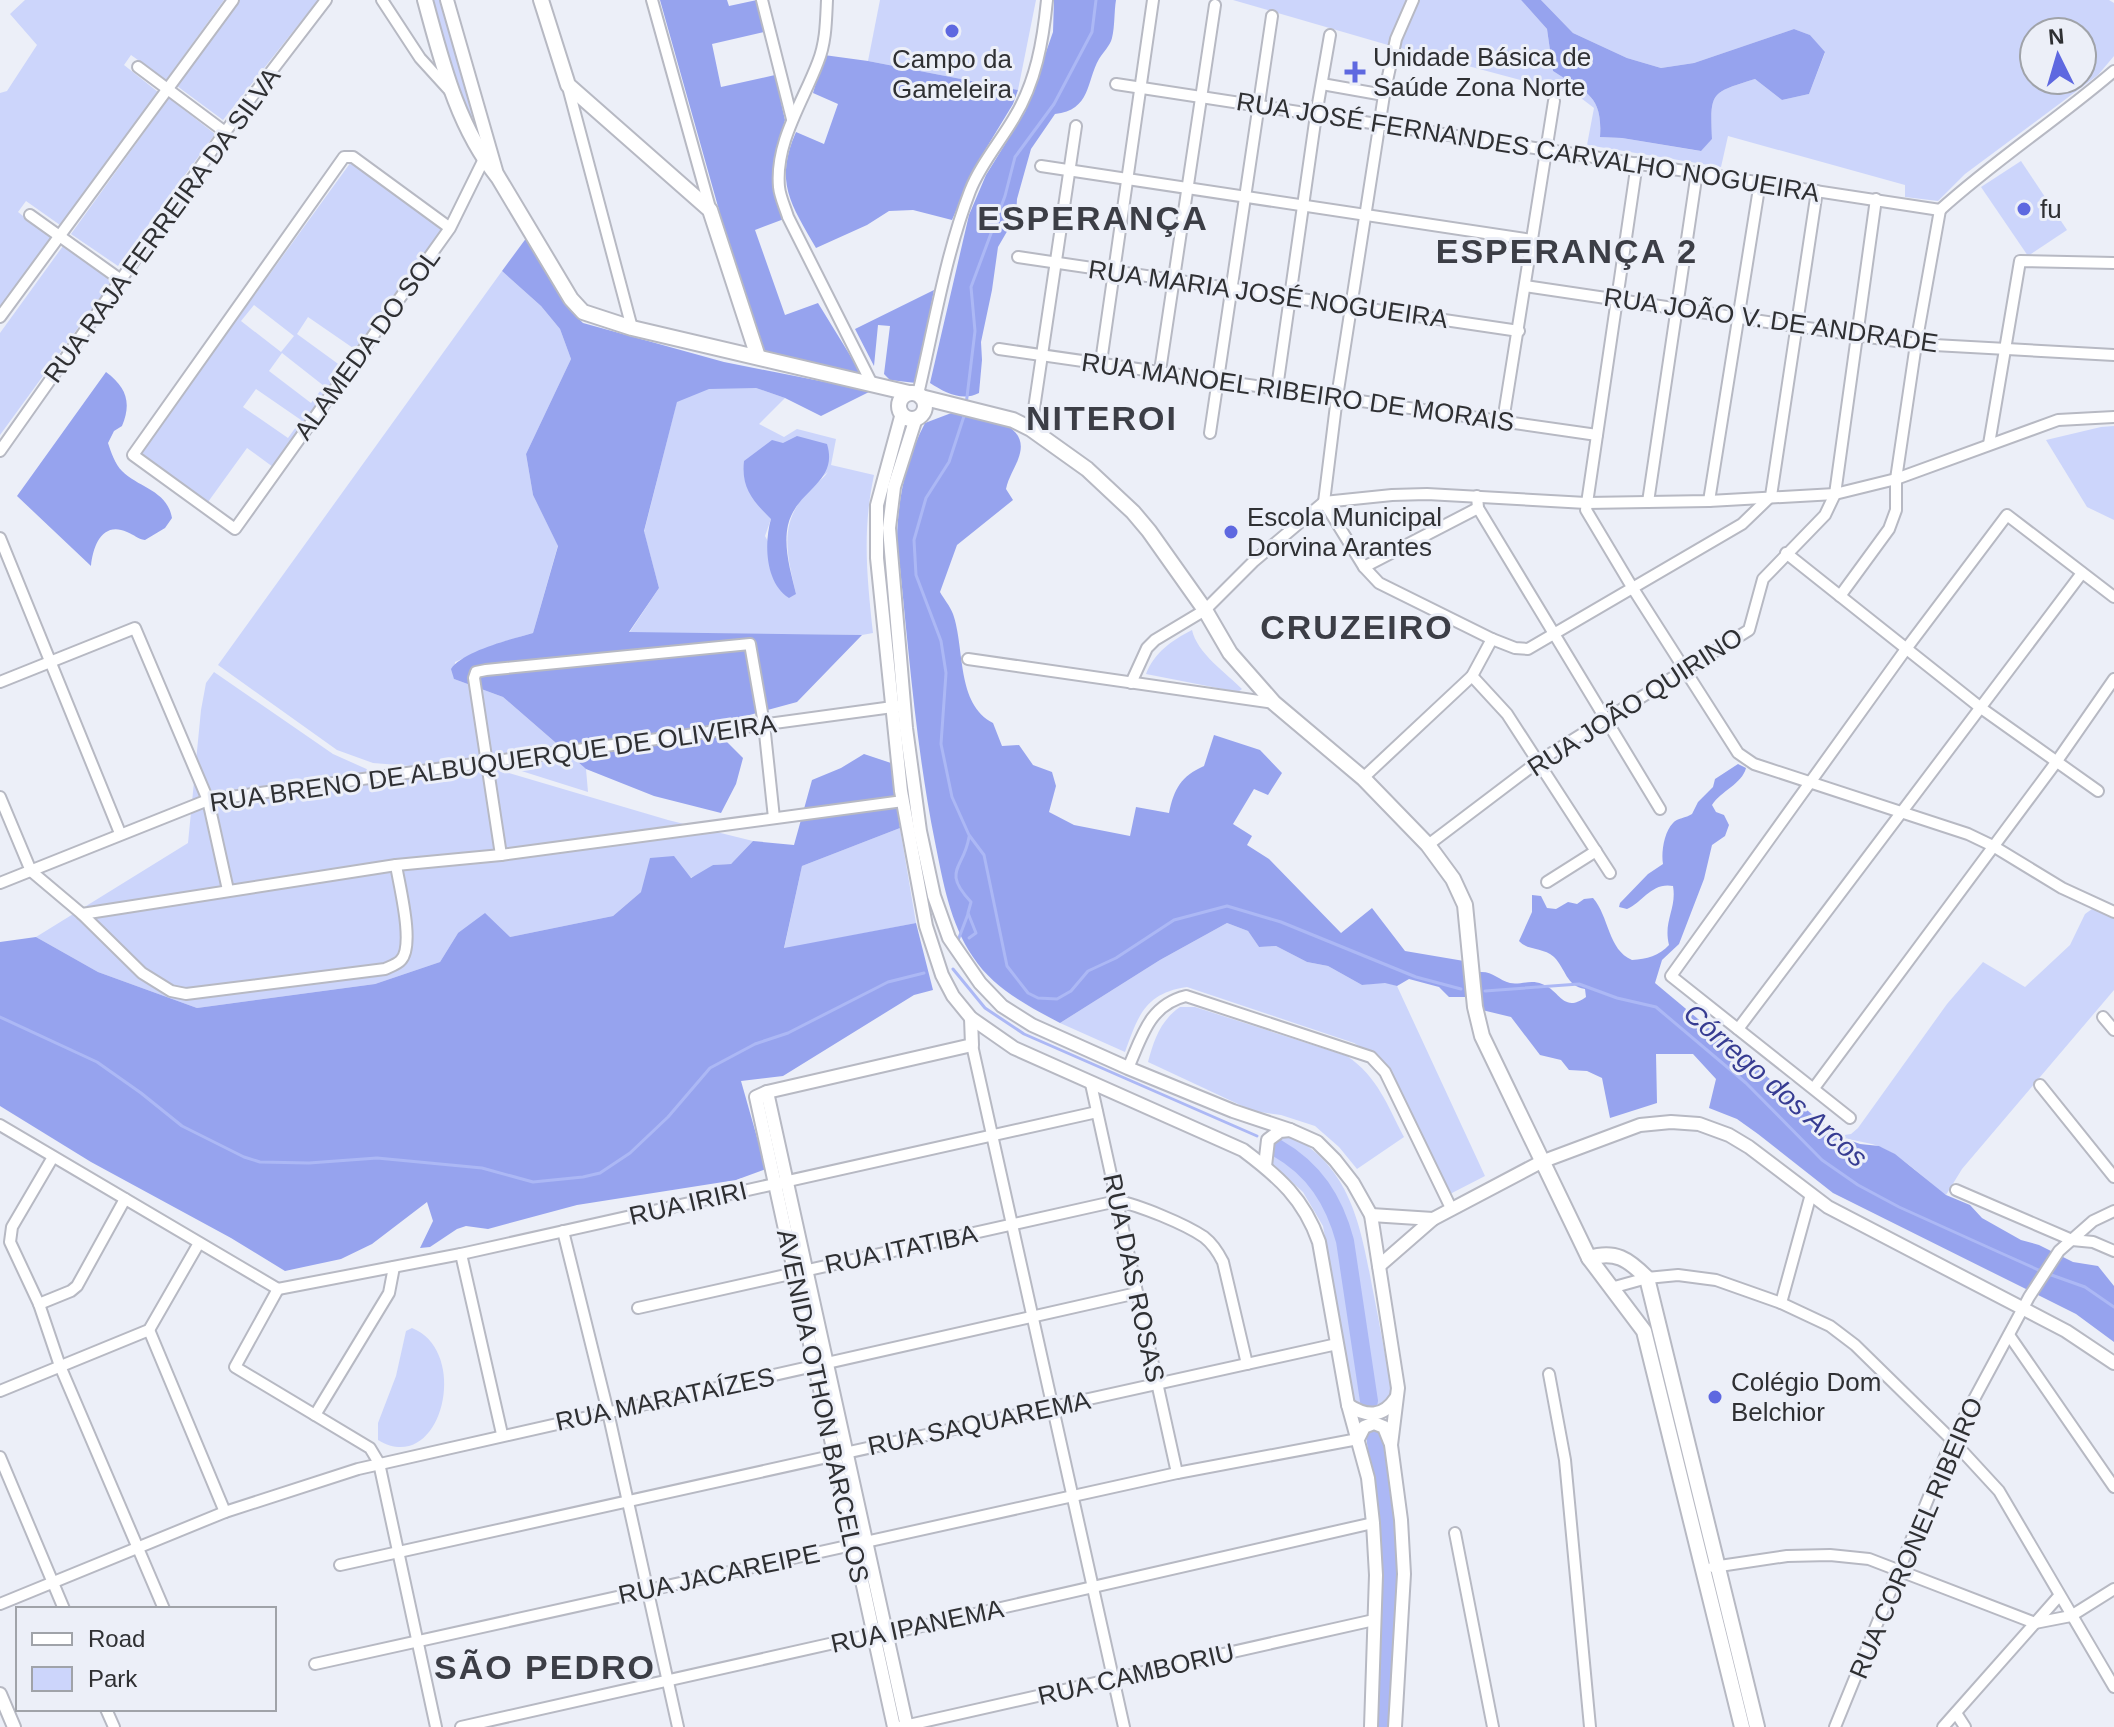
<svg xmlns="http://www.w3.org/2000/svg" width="2114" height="1727" font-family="Arial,sans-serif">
<rect width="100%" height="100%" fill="#eceff8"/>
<!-- green -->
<g fill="#ccd5fb" fill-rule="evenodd">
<path d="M25,0H224L166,80L131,55L124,65L158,92L60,225L26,201L18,212L52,239L0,310V93L7,91L37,45L10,14Z"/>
<path d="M240,0H318L223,120L177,86Z"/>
<path d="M431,0H441L474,118L469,117L452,77Z"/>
<path d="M880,0H1036L1018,90L868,61Z"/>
<path d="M1233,0H1409L1388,45Z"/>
<path d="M1419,0H1521L1547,29L1553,71C1585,92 1603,94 1600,137L1622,138L1700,151L1712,139C1710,92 1710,93 1755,79L1782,100L1809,94L1825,53L1810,35L1794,29L1694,63L1661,68L1627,58L1573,33L1541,0H2109L2114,3V56L2098,75L1965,174L1938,201L1905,197V185L1728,136L1721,167L1587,145L1594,108L1577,95L1397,47ZM2034,32H2082V80H2034Z"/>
<path d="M169,98L215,134L118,266L71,234Z"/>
<path d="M2021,161L2067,230L2028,256L1981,187Z"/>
<path d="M351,162L445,229L273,467L247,448L208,502L140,453ZM254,305L294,336L281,352L241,321ZM308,317L353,348L341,366L297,334ZM282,353L324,386L311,403L269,371ZM256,389L301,420L288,438L243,407Z"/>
<path d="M63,246L112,281L0,435V333Z"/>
<path d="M502,271L541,306L560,329L571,359L526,454L533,495L558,545L533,633L499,643L455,662L454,679L503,697L586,769L588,792L483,759L423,767L373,763L337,750L218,665Z"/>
<path d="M709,388H756L785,398L759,424L784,437L797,429L836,439L831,465L874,475C862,531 867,577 873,633L862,635L629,633L659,588L644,532L677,401ZM828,472C821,481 812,486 805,495C778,526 788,558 796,594L765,536L771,519Z"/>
<path d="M2114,426V520L2087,507L2046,440L2101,427Z"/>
<path d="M1192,630C1197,653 1226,673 1242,689L1238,692L1146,674C1154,653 1172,640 1192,630Z"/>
<path d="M214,672L333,754L371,771L424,773L482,765L668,820L753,841L731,864L713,865L699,875L641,892L613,916L510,937L458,933L440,962L375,984L197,1008L98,972L36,937L188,843L201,710L206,683Z"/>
<path d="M900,828L916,923L784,949L802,866Z"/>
<path d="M2092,909L2114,917V990L1962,1169L1946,1195C1924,1179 1907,1160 1883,1148C1871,1142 1852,1141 1838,1136L1851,1134L1858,1128L1947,1004L1983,962L2025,987L2070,945L2085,914Z"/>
<path d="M1227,923L1248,931L1259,947L1276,946L1307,962L1328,966L1362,985L1385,982L1397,986L1485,1176L1450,1194L1390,1070L1374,1055L1354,1043L1187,987C1145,993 1138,1016 1125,1052L1060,1023L1160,960Z"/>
<path d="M1180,1007H1195L1347,1056C1378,1077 1387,1105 1404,1137L1357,1169L1339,1147L1315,1126L1281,1115L1253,1111L1148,1062C1154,1040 1160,1021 1180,1007Z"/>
<path d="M1290,1135C1352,1168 1361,1228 1373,1291C1380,1326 1386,1360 1392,1394L1382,1411L1355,1405L1323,1226L1303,1192L1271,1163V1148L1277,1138Z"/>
<path d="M412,1328C472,1352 441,1478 378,1440V1423L396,1376L406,1331Z"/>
</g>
<!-- forest -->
<g fill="#96a3ee">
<path d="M660,0H727L729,6L757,0L764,32L712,44L721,87L775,75L785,120L775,158L774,189L784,219L755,230L785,315L818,303L864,378L758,349Z"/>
<path d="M1054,0H1116C1114,12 1115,26 1112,38C1110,46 1103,52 1099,59C1086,82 1091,110 1055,114L1031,149L1017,199L1016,216L998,247L992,290L981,342L982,360L979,393C962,402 944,392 930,383L969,215L986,175L1025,112L1053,32Z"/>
<path d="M1521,0H1541L1573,33L1627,58L1661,68L1694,63L1794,29L1810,35L1825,52L1809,94L1782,100L1755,79C1710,93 1710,92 1712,139L1701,151L1622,138L1600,137C1603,94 1585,92 1553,71L1547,29Z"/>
<path d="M824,55L868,61L1018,90L1013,104L976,165L952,220L913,210L889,211L867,225L816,248C791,204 774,182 796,132L824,144L838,104L813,93Z"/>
<path d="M527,237L569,309L583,323L724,362L871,391L821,416L785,398L756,388L709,389L677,402L644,531L659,588L629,632L862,635L797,702L724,722L726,741L743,758L736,784L721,813L654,796L586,769L503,697L454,679L451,669C463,651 512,639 533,633L558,546L533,495L526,454L571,359L560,329L541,306L502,271Z"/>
<path d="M934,290L916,383L890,380L884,374L890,326L878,325L874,366L855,329Z"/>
<path d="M106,372C126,387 132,402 122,426L114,431L108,443C111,452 115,464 122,471C139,488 167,490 172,518L165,528L145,540C137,539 135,535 127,532C103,521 93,545 91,566L17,496Z"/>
<path d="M954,412C975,415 1028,420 1020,453C1017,466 1009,475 1006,489L1013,500L957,545L940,592C944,599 950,606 953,614C965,648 956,704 993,723L1002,746L1019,745L1033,765L1052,772L1056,786L1049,812L1074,825L1130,836L1136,807L1169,813C1174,789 1181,776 1204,766L1214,735L1260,750L1282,773L1268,795L1254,789L1233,824L1252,836L1247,845L1269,859L1341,933L1372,908L1405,951L1464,961L1466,997H1449L1439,987L1409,979L1397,986L1385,983L1362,985L1328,966L1307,962L1276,946L1259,947L1248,931L1227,923L1160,960L1060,1023C1028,1006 994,989 973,957C950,923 943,882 935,842C915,743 908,640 897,539C898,497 906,460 925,423Z"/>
<path d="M797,436L827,444C839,483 796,490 788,525C783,548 791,572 796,594L789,598C765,583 764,543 771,519C753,501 741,488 744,461L772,440L783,443Z"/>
<path d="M864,754L891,763L900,828L802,866L784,948L916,923L933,990L914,995L783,1076L741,1081L766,1169L736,1180L577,1205L488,1229L466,1226L457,1229L430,1247L420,1248L433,1221L427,1202L372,1244L341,1259L285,1271L231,1238L91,1162L0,1106V942L36,937L98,972L197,1008L375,984L440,962L458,933L485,913L510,937L613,916L641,892L650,858L674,856L691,878L713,865L731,864L753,841L794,845L812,780L841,768Z"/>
<path d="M1738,764L1746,768C1742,784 1721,791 1712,805L1716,812L1724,815L1729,825L1725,836L1712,845L1704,879L1679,944L1662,960L1655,983L1838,1136L1860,1144L1879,1146L1895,1154L1946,1195L1970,1205L1982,1218L2021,1240L2039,1245L2073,1262L2098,1266L2114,1286V1342L2076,1314L1833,1193L1758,1134L1737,1119L1709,1108L1716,1079L1693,1054H1656L1657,1103L1610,1118L1602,1078L1587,1071L1569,1070L1561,1060L1540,1055L1511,1017L1482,1010L1480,972C1492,971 1499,980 1510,983C1521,985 1531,979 1542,984C1560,990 1563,1014 1586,997L1585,989C1566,986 1566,969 1554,957C1543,947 1528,951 1519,941L1532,912V895L1541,896L1547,908L1556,909L1568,902L1577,904L1584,899L1593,898C1609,916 1608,950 1632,960C1647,959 1659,956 1669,945C1663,921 1677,909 1673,886C1652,882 1643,902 1627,909L1619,907L1620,903L1648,874L1663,864C1661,853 1664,832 1673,823C1677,818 1686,818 1692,814L1698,802L1713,787L1715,779Z"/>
</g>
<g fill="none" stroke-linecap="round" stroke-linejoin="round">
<!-- stream -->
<g stroke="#acb8f5" stroke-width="3">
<path d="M966,405L975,331L971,287L1005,196L1015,157L1054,104L1092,32L1096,0"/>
<path d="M965,413L949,462L926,498L914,540L916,575L941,641L946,673L941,744L952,797L969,835L984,855L1007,966L1028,993L1038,998L1057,999L1071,991L1088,971L1116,958L1174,920L1227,906L1281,922L1416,977L1461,989"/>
<path d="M969,938L976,933L968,913L971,902C941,870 964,869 969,837"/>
<path d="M957,943L968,914"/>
<path d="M953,969L985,1008L1024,1034L1257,1136"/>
<path d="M1485,991L1579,984L1617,998L1656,1007L1746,1083L1822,1160L1858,1185L1899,1207L2003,1254L2043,1272L2085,1287L2114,1307"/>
<path d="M0,1017L97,1062L141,1093L182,1126L244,1157L260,1162L309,1163L377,1158L482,1168L533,1182L583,1177L600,1173L630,1153L668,1117L710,1068L755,1044L788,1033L888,982L924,973"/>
</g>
<!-- river -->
<g stroke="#acb8f5" stroke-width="18">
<path d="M1277,1148C1314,1169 1334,1200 1345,1241L1369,1401"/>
<path d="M1375,1435L1386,1517L1389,1568L1382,1727"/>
</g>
<!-- minor casing -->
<g stroke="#b7b9c3" stroke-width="14">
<g id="minor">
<path d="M382,0L420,58L450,91"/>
<path d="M652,0L710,208"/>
<path d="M762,0L792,119"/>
<path d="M827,0C826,21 826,42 818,62C803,102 775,142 779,187C780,197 785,207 788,217L873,386"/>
<path d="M1413,0L1396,39L1384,95L1337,397L1324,502L1364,567L1379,583L1492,639L1515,648L1528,649L1742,524L1771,496L1817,191"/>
<path d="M138,67L225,132"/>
<path d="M1116,84L1940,210"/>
<path d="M1322,84L1384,95"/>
<path d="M568,87L632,328"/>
<path d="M1637,163L1586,510L1632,587L1738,753L1754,764L1968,834L1993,846L2062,888L2114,912"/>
<path d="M1041,166L1532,240"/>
<path d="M1940,210C1995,160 2057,120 2114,71"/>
<path d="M30,215L121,280"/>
<path d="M450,228L353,157H344L133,455L235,529L450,228L484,159L490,155"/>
<path d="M1018,257L1519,331"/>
<path d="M1525,286L1916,344L2114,355"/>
<path d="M0,317L233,0"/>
<path d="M999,349L1597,435"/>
<path d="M1101,362L1153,0"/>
<path d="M1160,371L1215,5"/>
<path d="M1277,388L1316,115L1330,35"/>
<path d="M918,394C934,327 945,256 970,191C980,165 1000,142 1014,118C1036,82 1043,41 1047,0"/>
<path d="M1503,421L1554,101"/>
<path d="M1031,429L1076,126"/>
<path d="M1210,433L1272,16"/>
<path d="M1989,444L2020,261L2114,263"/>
<path d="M0,451L225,132L326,0"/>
<path d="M1477,496L1478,508L1660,809"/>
<path d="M1709,501L1760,182"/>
<path d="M1648,502L1697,172"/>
<path d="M0,538L120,833"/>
<path d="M1786,553L1981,708L2098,791"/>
<path d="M1364,567L1478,508"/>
<path d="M1840,596L1889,529L1896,510V479L1916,344L1940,210"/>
<path d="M968,659L1274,703"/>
<path d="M1472,676L1507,714L1610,873"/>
<path d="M0,682L135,628L208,800L228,890"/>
<path d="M1131,683L1147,648L1155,640L1205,610L1253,562L1324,502L1392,495L1427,494L1586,503L1709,501L1835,494L1896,479L2058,420L2114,417"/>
<path d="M1363,778L1472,676L1492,639"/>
<path d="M0,797L31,871L82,914L142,973L171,991L186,994L385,969C389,967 398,964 401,960C415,945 399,885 396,865"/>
<path d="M1428,845L1539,761L1749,630L1763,579L1825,515L1835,494L1876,199"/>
<path d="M501,855L474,678L476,672L486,670L750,644L764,724L774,818"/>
<path d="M1547,882L1596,851"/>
<path d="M0,883L208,800L900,706"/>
<path d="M82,914L396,865L501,855L903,801"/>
<path d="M2103,1017L2114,1030"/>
<path d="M1738,1029L2082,573"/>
<path d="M972,1045L1124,1727"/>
<path d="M1128,1068C1142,1037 1149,1005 1186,996L1371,1057L1385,1072L1451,1208"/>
<path d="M1091,1084L1177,1473"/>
<path d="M2040,1085L2114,1177"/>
<path d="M1814,1088L2057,761L2114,679"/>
<path d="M1850,1118L1671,976L1906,649L2007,515L2114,597"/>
<path d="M0,1125L278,1289"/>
<path d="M53,1157L12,1227L10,1242L39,1304L60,1366L164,1609"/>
<path d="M1956,1190L2072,1240L2093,1242L2114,1251"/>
<path d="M563,1231L608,1412L678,1727"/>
<path d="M461,1254L502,1434"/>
<path d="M1611,1288L1647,1278L1678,1275L1716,1280L1781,1303L1830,1326L1855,1345L1952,1440L1999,1491L2114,1687"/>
<path d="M278,1289L461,1254L1097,1112"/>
<path d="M278,1289L235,1367L370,1448L379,1463L436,1727"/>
<path d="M1781,1303L1811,1194"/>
<path d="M39,1304L71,1291L77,1286L125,1199"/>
<path d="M638,1308L1117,1201C1139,1205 1185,1224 1204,1237C1213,1244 1218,1252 1223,1262L1247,1364"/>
<path d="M149,1330L225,1512"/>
<path d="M2009,1335L2114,1487"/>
<path d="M1549,1374L1565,1460L1590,1727"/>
<path d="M0,1391L149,1330L199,1243"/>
<path d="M315,1415L389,1293L394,1267"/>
<path d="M0,1457L64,1609"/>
<path d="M1455,1533L1493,1727"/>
<path d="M340,1565L1337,1344"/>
<path d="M1713,1567L1787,1556L1830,1555L1869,1559L2035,1623L2071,1616L2114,1589"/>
<path d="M0,1604L225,1512L358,1469L1137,1293"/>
<path d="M315,1664L1177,1473L1358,1439"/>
<path d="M106,1709L114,1727"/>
<path d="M1956,1713L1965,1727"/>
<path d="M461,1727L874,1634H887L1373,1523"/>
<path d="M900,1727L1374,1620"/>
<path d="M1835,1727L1952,1440L2029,1297L2059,1251L2093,1221L2114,1211"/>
<path d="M1943,1727L2059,1596"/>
</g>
</g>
<!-- tertiary casing -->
<g stroke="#b7b9c3" stroke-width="16">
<g id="tertiary">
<path d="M447,0L497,174"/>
<path d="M902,413L877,505V558L901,791L926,926L942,975L953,996L971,1018L1014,1048L1243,1150C1279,1177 1304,1199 1319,1242L1348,1405L1368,1478L1373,1523L1376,1575L1371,1727"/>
<path d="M916,418L894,487L889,528L906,728L920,831L934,896L949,938L980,983L1002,1006L1032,1025L1128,1068L1233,1111L1290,1130L1317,1142L1335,1160L1353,1183L1371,1215L1398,1388L1391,1445L1401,1520L1404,1574L1395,1727"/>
<path d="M767,1092L907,1727"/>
<path d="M1265,1166L1268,1140L1280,1131L1290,1130"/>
<path d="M1371,1215L1433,1219"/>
<path d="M1379,1266L1433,1219L1541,1162L1640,1125L1671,1122L1699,1124L1729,1135L1749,1147L1828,1207L2066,1331L2114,1363"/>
<path d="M1348,1405C1366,1417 1383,1418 1396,1398"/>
<path d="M1358,1439L1364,1427L1374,1423L1384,1427L1390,1442"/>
<path d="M0,1694L14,1727"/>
<path d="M894,1727L756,1097L767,1092L972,1045L971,1018"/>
</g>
</g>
<!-- secondary casing -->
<g stroke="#b7b9c3" stroke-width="18">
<g id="secondary">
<path d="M425,0C442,62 457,126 498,177L571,299L583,312L632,328L909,393"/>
<path d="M541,0L568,85L710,210L758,357"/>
<circle cx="912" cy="406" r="13"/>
<path d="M921,397L1013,420L1031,429L1087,469L1133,512L1149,531L1205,610L1230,653L1274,703L1363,778L1428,845L1453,879L1465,905L1475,1007L1482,1036L1589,1258L1644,1331L1742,1727"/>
<path d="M1589,1258C1615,1250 1628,1259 1647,1278L1757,1727"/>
</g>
</g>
<!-- minor -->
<use href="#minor" stroke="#fff" stroke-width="10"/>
<!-- tertiary -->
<use href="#tertiary" stroke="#fff" stroke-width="12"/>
<!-- secondary -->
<use href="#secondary" stroke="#fff" stroke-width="14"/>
</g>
<!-- markers -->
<g fill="#5e68e0" stroke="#eceff8" stroke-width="3">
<circle cx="952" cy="31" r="8"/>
<path d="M1351 60h8v8h8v8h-8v8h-8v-8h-8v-8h8z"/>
<circle cx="2024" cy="209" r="8"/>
<circle cx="1231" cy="532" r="8"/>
<circle cx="1715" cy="1397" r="8"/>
</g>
<g text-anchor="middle" stroke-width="6" stroke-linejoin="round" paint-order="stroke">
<!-- poi labels -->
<g font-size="26" fill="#2f3033" stroke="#eceff8" text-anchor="start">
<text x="1373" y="66">Unidade Básica de<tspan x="1373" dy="30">Saúde Zona Norte</tspan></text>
<text x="952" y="68" text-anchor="middle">Campo da<tspan x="952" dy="30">Gameleira</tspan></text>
<text x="2040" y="218">fu</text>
<text x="1247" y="526">Escola Municipal<tspan x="1247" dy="30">Dorvina Arantes</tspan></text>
<text x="1731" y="1391">Colégio Dom<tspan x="1731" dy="30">Belchior</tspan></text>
</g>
<!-- street labels -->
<g font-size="26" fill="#2f3033" stroke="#eceff8">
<text transform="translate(1528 147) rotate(9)" y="9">RUA JOSÉ FERNANDES CARVALHO NOGUEIRA</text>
<text transform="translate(162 225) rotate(-54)" y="9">RUA RAJA FERREIRA DA SILVA</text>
<text transform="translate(1268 294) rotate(8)" y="9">RUA MARIA JOSÉ NOGUEIRA</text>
<text transform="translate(1771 320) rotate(8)" y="9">RUA JOÃO V. DE ANDRADE</text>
<text transform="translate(367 344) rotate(-54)" y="9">ALAMEDA DO SOL</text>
<text transform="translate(1298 392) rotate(8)" y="9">RUA MANOEL RIBEIRO DE MORAIS</text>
<text transform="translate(1635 702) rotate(-33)" y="9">RUA JOÃO QUIRINO</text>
<text transform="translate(493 763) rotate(-8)" y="9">RUA BRENO DE ALBUQUERQUE DE OLIVEIRA</text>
<text transform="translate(688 1203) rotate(-13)" y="9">RUA IRIRI</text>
<text transform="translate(901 1249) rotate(-12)" y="9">RUA ITATIBA</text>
<text transform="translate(1134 1278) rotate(78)" y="9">RUA DAS ROSAS</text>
<text transform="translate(665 1399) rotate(-12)" y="9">RUA MARATAÍZES</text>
<text transform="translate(823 1406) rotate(78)" y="9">AVENIDA OTHON BARCELOS</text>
<text transform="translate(979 1423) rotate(-12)" y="9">RUA SAQUAREMA</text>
<text transform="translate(1916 1538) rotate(-67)" y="9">RUA CORONEL RIBEIRO</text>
<text transform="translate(719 1574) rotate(-12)" y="9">RUA JACAREIPE</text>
<text transform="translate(917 1626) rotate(-12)" y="9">RUA IPANEMA</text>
<text transform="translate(1136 1674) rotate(-13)" y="9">RUA CAMBORIU</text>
</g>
<!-- water labels -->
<g font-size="28" font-style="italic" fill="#373c92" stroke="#eceff8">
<text transform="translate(1776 1085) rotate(41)" y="10">Córrego dos Arcos</text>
</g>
<!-- district labels -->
<g font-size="34" font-weight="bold" letter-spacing="2" fill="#3c3e46" stroke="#eceff8">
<text x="1093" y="230">ESPERANÇA</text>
<text x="1567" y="263">ESPERANÇA 2</text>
<text x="1102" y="430">NITEROI</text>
<text x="1357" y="639">CRUZEIRO</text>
<text x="545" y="1679">SÃO PEDRO</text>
</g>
</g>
<!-- legend -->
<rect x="16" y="1607" width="260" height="104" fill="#eceff8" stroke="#a0a3a9" stroke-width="2"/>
<rect x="32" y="1633" width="40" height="12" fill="#ffffff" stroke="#a0a3a9" stroke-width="2"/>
<text x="88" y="1647" font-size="24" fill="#2f3033">Road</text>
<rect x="32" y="1667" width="40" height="24" fill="#ccd5fb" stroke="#a0a3a9" stroke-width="2"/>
<text x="88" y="1687" font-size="24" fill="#2f3033">Park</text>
<!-- north arrow -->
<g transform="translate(2058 56) rotate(355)"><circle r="38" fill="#eceff8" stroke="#a0a3a9" stroke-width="2"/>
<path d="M0-6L14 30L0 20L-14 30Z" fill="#5e68e0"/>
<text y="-12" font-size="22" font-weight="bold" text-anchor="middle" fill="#2f3033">N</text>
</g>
</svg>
